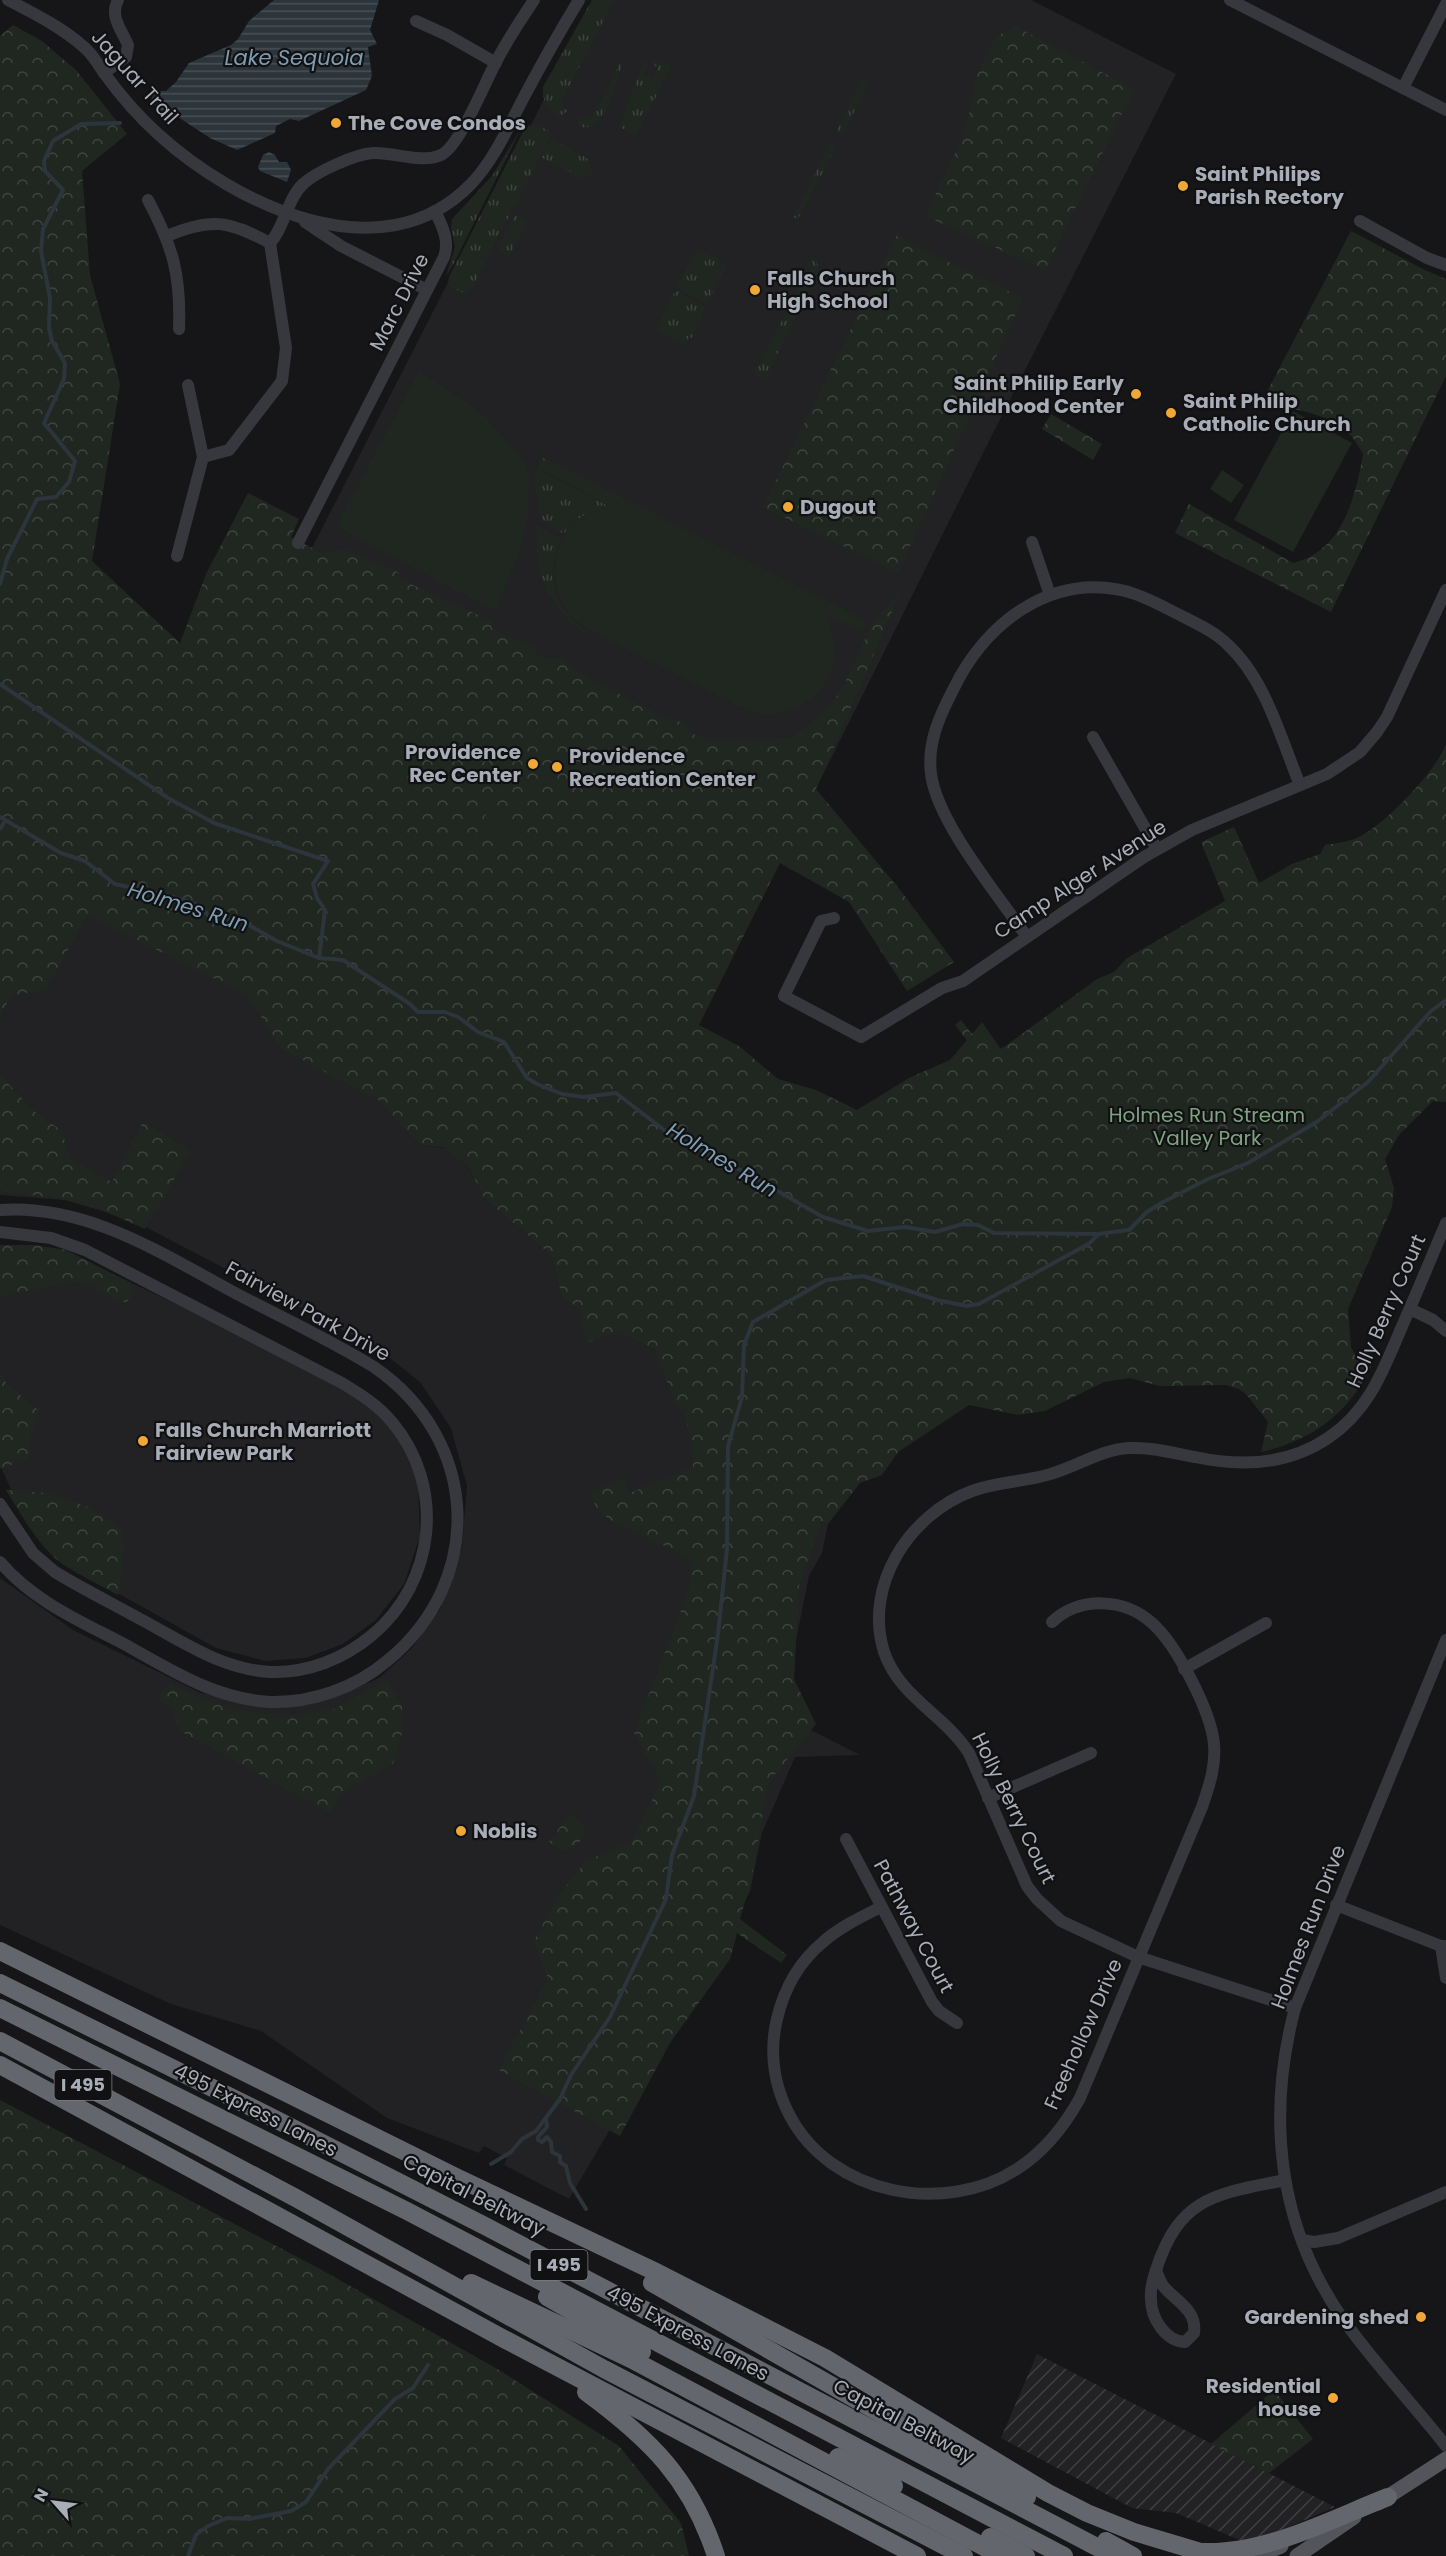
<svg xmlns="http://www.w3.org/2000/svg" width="1446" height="2556" font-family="Poppins,sans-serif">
<defs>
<pattern id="industrial-furrows" width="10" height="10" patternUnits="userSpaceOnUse" patternTransform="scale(1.5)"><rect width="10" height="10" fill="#222225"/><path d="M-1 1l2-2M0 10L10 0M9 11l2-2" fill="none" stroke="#3f3f42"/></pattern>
<pattern id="grass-tufts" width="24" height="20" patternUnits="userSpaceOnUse" patternTransform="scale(1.5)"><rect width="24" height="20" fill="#202720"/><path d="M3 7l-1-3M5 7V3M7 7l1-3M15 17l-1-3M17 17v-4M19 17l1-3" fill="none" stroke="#3e443e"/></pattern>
<pattern id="forest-crowns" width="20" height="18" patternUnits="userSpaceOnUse" patternTransform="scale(1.5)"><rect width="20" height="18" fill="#202720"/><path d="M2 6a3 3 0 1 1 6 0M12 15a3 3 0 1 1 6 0" fill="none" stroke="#3e443e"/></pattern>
<pattern id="water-rules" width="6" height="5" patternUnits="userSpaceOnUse" patternTransform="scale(1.5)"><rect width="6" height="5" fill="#2c353b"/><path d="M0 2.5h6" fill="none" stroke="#485055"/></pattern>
</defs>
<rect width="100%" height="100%" fill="#161618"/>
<!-- built -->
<g fill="#222225">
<path d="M599,0H1031L1176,74L990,439L805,811L312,548L521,140L523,141L546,95Z"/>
<path d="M92,910L207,949L370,1069L421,1145L460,1151L484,1198L551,1255L562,1298L659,1353L693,1423L694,1492L828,1524L822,1553L809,1576L788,1680L801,1725L860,1755L795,1757L762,1833L750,1892L569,2199L504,2165L507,2158L484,2146L479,2153L387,2118L261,2031L171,2004L0,1925V1578L73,1630L201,1693L292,1705L336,1697L379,1678L411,1649L440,1609L462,1547L467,1486L451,1428L420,1382L377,1348L132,1220L65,1200L0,1195V968Z"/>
<path d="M0,1253L88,1262L361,1392L396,1428L418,1480L420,1536L404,1584L376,1620L343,1644L305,1658L265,1661L216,1648L60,1561L26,1523L0,1465Z"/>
</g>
<!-- industrial -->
<path fill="url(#industrial-furrows)" d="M1037,2354L1335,2507L1249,2544L1176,2513L1132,2508L1001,2438Z"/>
<!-- grass -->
<g fill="url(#grass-tufts)">
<path d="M592,0H614L560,104L568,111L560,116C548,111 542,101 543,87Z"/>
<path d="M654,60L672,65L636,136L620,127L644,61L648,63L643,74L653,79L658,67L651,64Z"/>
<path d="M621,61L623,62C617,80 606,131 582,127L578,123L579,117L591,120Z"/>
<path d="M862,79L868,84L843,134L836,132Z"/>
<path d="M531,125H536L549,131L551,135L472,288L465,293L454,289L448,284L449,277L525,128Z"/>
<path d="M522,127L452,267L446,276L455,247L451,228L452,219L492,176Z"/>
<path d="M551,139L587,158L593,174L582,178L541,157Z"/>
<path d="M831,142L836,147L799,217L792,219Z"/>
<path d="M516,214L528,220L509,256L498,250Z"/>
<path d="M697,249L727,265L708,302L705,303L677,287Z"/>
<path d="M811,258L816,260L819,269L766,377L758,378L755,372L810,267L808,265Z"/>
<path d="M677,291L706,308L692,338L689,337L684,345L656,330L674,293Z"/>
<path d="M541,457L545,459L541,471L608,506C590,511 575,518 564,534L540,520L535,481Z"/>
<path d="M537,526L561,539C549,565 548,591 567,614C572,621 583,627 586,633C564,620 546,594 539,569C536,555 538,539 537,526Z"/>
</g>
<!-- forest -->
<g fill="url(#forest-crowns)">
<path d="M13,25L42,41L76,70L127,134L82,171L90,275L120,384L92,561L180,643L206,574L248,493L299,519L291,537L322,553L346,550L400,573V579L491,621L492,629L535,648L538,657L562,659L577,672L662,716L684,723L693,734L706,739L742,741L793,738L828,708L842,689L875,618L900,593L816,789L901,891L954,962L907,991L849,902L780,863L699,1025L739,1046L778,1079L816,1090L857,1110L909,1078L950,1060L967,1040L955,1025L961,1020L972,1034L982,1022L1000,1048L1004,1047L1097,979L1114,972L1127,958L1225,901L1201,842L1234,827L1259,883L1292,864L1320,854L1325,845C1336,843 1348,842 1357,838C1383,827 1437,770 1446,744V1102L1433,1101L1399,1135L1385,1159L1394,1188L1392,1207L1348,1309L1351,1347L1357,1359L1372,1365C1349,1413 1313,1440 1261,1452L1268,1422L1246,1394L1239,1389L1226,1385L1159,1386L1130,1378L1104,1382L1045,1411L1018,1415L969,1405L898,1452L882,1475L860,1483L828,1524L821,1522L799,1586L794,1679L816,1724L768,1783L752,1877L740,1919L787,1955L781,1963L737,1933L730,1959L670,2043L620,2136L499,2070L548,1978L534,1941L558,1896L586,1861L632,1841L661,1782L634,1733L689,1590L692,1559L614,1522L597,1510L590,1492L624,1478L630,1493L693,1467C693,1444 690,1420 674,1401L656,1351L619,1331L586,1343L581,1309L562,1298L551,1255L484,1198L468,1166L444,1148L421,1145L380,1101L282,1049L247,995L87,915L46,989L11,996L0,1016V36Z"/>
<path d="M1015,26L1134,89L1045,270L927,217L940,183L962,140L972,103L975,79L997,36Z"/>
<path d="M1351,231L1425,270L1446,279V376L1331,612L1175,533L1189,504L1293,563C1343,551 1355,498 1363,454C1359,448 1355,439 1349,434C1326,412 1290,407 1260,405Z"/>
<path d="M898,233L912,244L1023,298L898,573L763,507Z"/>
<path d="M1051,414L1102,444L1093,460L1042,429Z"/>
<path d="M0,1075L33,1110L62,1131L70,1159L112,1182L143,1122L191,1151L145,1229L102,1210L62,1199L0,1191Z"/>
<path d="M0,1245H34L66,1250L131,1283L132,1295L126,1303L95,1291V1286L75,1281L0,1297Z"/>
<path d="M0,1373L7,1384L38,1410L30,1438V1458L0,1469Z"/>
<path d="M6,1490L47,1493L86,1506L122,1529L123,1564L118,1595C100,1585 81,1576 64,1565C38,1547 22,1515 6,1490Z"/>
<path d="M387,1681L402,1706V1733L393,1764L346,1789L329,1812L182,1732L170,1706L157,1698L170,1684L204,1700L242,1711L284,1716L332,1710Z"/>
<path d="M568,1816L579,1820L586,1831C584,1839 571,1853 563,1850C558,1849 553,1844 549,1842Z"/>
<path d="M0,2100L320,2269L494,2367L619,2446L681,2523L689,2556H0Z"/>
<path d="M1274,2390L1313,2439L1269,2473L1211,2444Z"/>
</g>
<!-- garden -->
<g fill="#202720">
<path d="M419,371L484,415L524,460L529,476L528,514L518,555L495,611L341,529L339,522Z"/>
<path d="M1293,411L1352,443L1293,552L1234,520Z"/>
<path d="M546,459L867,621L862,632L828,616C831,631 835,643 834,658C831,692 792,720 759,713C751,711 744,708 736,705L590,630C584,626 576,621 571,616C550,590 549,549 573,525C584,515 597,511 610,506L541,469Z"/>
<path d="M1222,470L1244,485L1231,503L1210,489Z"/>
<path d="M487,812L513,825L503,846L477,833Z"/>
</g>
<!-- water -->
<g fill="url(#water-rules)">
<path d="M274,0H379L370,30L377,44L368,47L372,76L366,90L299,121L290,119L276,126L275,133L237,150L210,138L172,113L163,114L151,101L153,94L151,89L154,86L160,91H166L176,82L189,63L231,45L238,39L249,21Z"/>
<path d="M269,152L275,155L279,162H287L291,170L287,182L260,171L258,167L263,155Z"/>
</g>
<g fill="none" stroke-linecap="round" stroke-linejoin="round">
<!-- stream -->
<g stroke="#2c353b" stroke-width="4">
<path d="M0,584L7,559L37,499L56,497L69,482L75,461L44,423L64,379L65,363L52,341L49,328L50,298L41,251L43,229L63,190L45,171L44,161L53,141L81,124L120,123"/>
<path d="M0,684L168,798L214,823L328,861L313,884L317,898L325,910L319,958"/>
<path d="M0,817L61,853L85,861L115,884L170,896L201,906L211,919L240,920L277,941L319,958L343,960L410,1004L418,1012H445L458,1017L478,1032L504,1042L527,1078L537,1084L562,1094L584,1097L616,1093L668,1133L748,1174L823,1217L868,1231L905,1227L935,1232L963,1224L978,1225L994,1233L1098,1234L1129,1230L1147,1212L1163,1202L1208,1179L1248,1163L1318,1121L1368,1082L1431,1011L1446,1000"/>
<path d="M0,829L5,821"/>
<path d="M546,2118L547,2127L538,2137V2140L542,2142L547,2137L551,2142L552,2152L560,2156V2162L566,2166L570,2183L586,2209"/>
<path d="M491,2164L511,2152L522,2139L536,2131L560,2099L571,2075L610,2017L666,1899L672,1855L694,1796L718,1634L727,1549L728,1446L742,1397L744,1345L753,1322L826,1280L863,1276L937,1300L967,1306L979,1304L1090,1243L1098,1234"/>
<path d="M188,2556L196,2535L208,2526L227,2518L249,2519L291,2511L306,2502L328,2469L395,2399L413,2388L428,2365"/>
</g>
<!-- minor -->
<g stroke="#37383d" stroke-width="12">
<path d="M8,0C35,14 63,28 85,48C93,55 98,64 104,73C120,95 138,116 158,134C236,205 382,276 471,184C495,159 509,125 525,95C542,63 560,31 579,0"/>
<path d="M1230,0L1446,110"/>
<path d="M416,21L447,35L496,63"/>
<path d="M104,73L126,57L128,45C122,30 109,17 118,0"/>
<path d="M1403,88L1446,4"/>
<path d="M148,200C173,247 181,275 179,329"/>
<path d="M1360,221L1427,258L1446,265"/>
<path d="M305,222L341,246L427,290"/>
<path d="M167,236C211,217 229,221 270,243"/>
<path d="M270,243C285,227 287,199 303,184C316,172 355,154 373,153C395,152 420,164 441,155C460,146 485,82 496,62C507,40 521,20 534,0"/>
<path d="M188,385L203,457"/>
<path d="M1032,542L1050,595"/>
<path d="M298,543L444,257C450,240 442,226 435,211"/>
<path d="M177,556L203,457L229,450L282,381L286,348L270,243"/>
<path d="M1093,737L1157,849"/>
<path d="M834,918L821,921L784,996L861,1037L942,988L963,981L1144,857L1192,830L1327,774L1360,752L1377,732L1387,717L1446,590"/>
<path d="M1027,937C998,895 937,822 931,774C927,742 940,715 954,688C985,624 1050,573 1125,591C1142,595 1158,604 1174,612C1193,622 1213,630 1228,645C1266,680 1281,739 1300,785"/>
<path d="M0,1210C88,1204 162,1254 237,1294C283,1318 330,1340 374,1367C480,1440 486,1580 387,1661C355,1688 312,1703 270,1702C215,1699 171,1670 124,1644C80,1621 33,1601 0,1562"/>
<path d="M0,1232L51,1238L85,1250L342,1383C360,1394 378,1405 392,1422C446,1486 436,1583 371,1636C343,1659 308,1673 271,1672C223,1670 183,1642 142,1620C113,1604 83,1589 55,1572L33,1553L0,1504"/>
<path d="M1410,1309L1433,1320L1446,1331"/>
<path d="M1446,1640L1295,2008C1266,2118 1278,2228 1345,2322C1376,2365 1413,2404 1446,2446"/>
<path d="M1184,1669L1266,1623"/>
<path d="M988,1798L1091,1753"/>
<path d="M846,1839L932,2002L939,2011L957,2023"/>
<path d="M1336,1905L1441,1946"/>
<path d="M881,1907C861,1917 840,1927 823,1942C799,1962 784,1989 777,2019C769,2052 774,2086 790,2116C832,2195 944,2216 1017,2169C1045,2151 1064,2127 1080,2098L1202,1807C1209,1786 1216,1767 1214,1744C1211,1712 1177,1645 1152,1623C1124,1598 1080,1596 1052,1622"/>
<path d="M1446,1946H1441L1446,1978"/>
<path d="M1295,2008L1138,1957L1061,1921L1037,1899L1027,1886L969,1753C944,1714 900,1698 884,1652C863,1585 910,1514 972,1491C996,1482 1022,1482 1047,1475C1075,1468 1099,1450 1129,1448C1152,1447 1173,1453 1195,1457C1241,1467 1288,1465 1328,1438C1370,1410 1384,1368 1403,1324C1418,1290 1432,1256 1446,1223"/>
<path d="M1302,2240L1314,2242L1338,2238L1446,2192"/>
<path d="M1156,2270C1158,2276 1160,2282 1164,2287C1177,2302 1197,2310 1194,2333L1185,2342C1165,2341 1151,2318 1151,2299C1150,2290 1153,2279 1156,2270Z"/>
<path d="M1156,2270C1180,2196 1216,2194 1285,2180"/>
</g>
<!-- major -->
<g stroke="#53555b" stroke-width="15">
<path d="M1378,2503L1446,2459"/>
<path d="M1258,2556L1281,2546"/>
<path d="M1297,2556L1354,2517"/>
</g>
<!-- highway -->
<g stroke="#63666d" stroke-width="18">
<path d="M0,1951L458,2178L658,2273L825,2358L1048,2493L1087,2513L1134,2532L1214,2556"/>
<path d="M0,1983L271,2117L485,2226L1114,2556"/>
<path d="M0,2008L407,2211L1064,2556"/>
<path d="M0,2041L294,2197L604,2369L964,2556"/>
<path d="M0,2065L506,2340L917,2556"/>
<path d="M471,2283L631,2359L1001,2556"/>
<path d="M652,2283L1027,2497"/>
<path d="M547,2297L642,2352"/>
<path d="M586,2392C650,2439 691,2479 716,2556"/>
<path d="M838,2457L894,2486"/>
<path d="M990,2537L1026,2556"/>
<path d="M1106,2541L1133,2556"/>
<path d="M1203,2552C1267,2554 1329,2520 1388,2497"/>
</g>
</g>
<!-- markers -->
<g fill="#efa836" stroke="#111113" stroke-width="2">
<circle cx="336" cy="123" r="6"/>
<circle cx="1183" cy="186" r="6"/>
<circle cx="755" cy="290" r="6"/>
<circle cx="1136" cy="394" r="6"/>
<circle cx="1171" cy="413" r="6"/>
<circle cx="788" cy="507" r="6"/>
<circle cx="533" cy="764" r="6"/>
<circle cx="557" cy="767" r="6"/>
<circle cx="143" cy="1441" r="6"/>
<circle cx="461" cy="1831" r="6"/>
<circle cx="1421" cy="2317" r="6"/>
<circle cx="1333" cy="2398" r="6"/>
</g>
<g text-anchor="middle" stroke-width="4.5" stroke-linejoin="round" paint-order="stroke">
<!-- shield labels -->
<g fill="#111113" stroke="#7b7e86" stroke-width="1.5">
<rect x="54.5" y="2070" width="57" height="30" rx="4.5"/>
<rect x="530.5" y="2250" width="57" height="30" rx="4.5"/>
</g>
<g font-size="18" font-weight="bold" fill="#a8adb7">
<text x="83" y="2091">I 495</text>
<text x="559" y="2271">I 495</text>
</g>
<!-- street labels -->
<g font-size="20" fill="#a8adb7" stroke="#111113">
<text transform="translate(135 77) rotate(48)" y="7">Jaguar Trail</text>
<text transform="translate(399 302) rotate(-63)" y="7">Marc Drive</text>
<text transform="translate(1080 879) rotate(-33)" y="7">Camp Alger Avenue</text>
<text transform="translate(308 1311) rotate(29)" y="7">Fairview Park Drive</text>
<text transform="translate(1386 1311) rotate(-66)" y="7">Holly Berry Court</text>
<text transform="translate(1014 1808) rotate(64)" y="7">Holly Berry Court</text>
<text transform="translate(914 1926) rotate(62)" y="7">Pathway Court</text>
<text transform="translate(1308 1927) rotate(-69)" y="7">Holmes Run Drive</text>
<text transform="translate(1083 2034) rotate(-66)" y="7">Freehollow Drive</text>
<text transform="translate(256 2110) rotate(27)" y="7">495 Express Lanes</text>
<text transform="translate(474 2195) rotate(27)" y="7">Capital Beltway</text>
<text transform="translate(688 2333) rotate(28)" y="7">495 Express Lanes</text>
<text transform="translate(904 2421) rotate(28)" y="7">Capital Beltway</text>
</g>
<!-- poi labels -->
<g font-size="20" font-weight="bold" fill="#a8adb7" stroke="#111113" text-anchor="start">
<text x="348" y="130">The Cove Condos</text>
<text x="1195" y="181">Saint Philips<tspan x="1195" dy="23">Parish Rectory</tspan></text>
<text x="767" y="285">Falls Church<tspan x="767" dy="23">High School</tspan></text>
<text x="1124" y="390" text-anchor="end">Saint Philip Early<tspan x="1124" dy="23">Childhood Center</tspan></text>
<text x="1183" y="408">Saint Philip<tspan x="1183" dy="23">Catholic Church</tspan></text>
<text x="800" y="514">Dugout</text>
<text x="521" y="759" text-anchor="end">Providence<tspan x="521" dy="23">Rec Center</tspan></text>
<text x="569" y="763">Providence<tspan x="569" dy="23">Recreation Center</tspan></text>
<text x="155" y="1437">Falls Church Marriott<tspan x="155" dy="23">Fairview Park</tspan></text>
<text x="473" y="1838">Noblis</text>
<text x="1409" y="2324" text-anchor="end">Gardening shed</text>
<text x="1321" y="2393" text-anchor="end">Residential<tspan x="1321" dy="23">house</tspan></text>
</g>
<!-- park labels -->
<g font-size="20" fill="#7fa280" stroke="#111113">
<text x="1207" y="1122">Holmes Run Stream<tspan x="1207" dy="23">Valley Park</tspan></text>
</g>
<!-- water labels -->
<g font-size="21" font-style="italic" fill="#7f9db2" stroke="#111113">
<text x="294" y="65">Lake Sequoia</text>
<text transform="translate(188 907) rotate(17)" y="7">Holmes Run</text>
<text transform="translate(722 1160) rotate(31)" y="7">Holmes Run</text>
</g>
</g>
<!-- north arrow -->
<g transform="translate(54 2502) rotate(298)" stroke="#111113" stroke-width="4.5" paint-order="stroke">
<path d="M0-4.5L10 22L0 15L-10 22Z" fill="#a8adb7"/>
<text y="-9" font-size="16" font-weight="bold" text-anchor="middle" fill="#a8adb7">N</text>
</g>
</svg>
